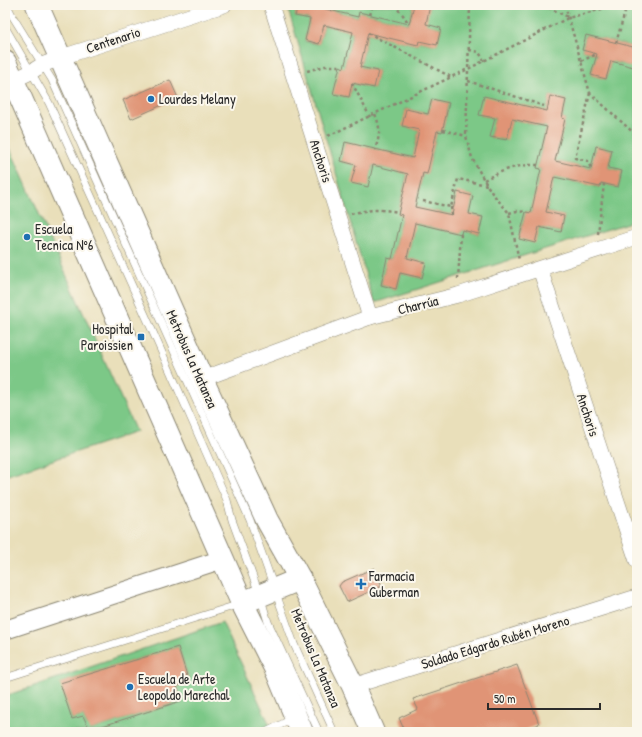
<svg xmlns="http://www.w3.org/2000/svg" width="642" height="737" font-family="'Patrick Hand',sans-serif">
<rect width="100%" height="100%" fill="#fbf7ec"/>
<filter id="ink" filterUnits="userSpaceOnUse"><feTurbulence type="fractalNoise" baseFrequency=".025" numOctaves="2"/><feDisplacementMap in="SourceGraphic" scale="8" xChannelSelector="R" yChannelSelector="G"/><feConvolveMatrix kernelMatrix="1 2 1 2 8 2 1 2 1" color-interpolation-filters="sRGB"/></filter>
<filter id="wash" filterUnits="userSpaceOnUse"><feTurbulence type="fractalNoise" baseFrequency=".012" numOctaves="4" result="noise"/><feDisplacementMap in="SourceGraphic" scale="16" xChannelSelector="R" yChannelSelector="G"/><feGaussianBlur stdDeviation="0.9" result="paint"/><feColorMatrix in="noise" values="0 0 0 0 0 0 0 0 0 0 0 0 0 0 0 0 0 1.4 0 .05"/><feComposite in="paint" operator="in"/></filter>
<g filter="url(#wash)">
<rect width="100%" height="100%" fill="#e9dfba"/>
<!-- green -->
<g fill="#7bc887" stroke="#537a59" fill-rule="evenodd">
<path d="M291,5H298L295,16L310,19L305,41L319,44L324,25L353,32L344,68L340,67L334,94L349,97L352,83L374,88L378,71L360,67L368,33L418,45L419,41L437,45L441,28L425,24L430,5H637V48L586,35L582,50L597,54L591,75L606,79L611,61L637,68V122L635,129L637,130V220L374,303L289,12ZM550,96L566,100L562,118L565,119L555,161L591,169L596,146L612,150L608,168L622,171L618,187L601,183L599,187L554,177L546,212L564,216L561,232L539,227L535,242L519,238L526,212L531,213L541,169L537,168L547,125H545L544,127L512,119L506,140L490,137L495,118L480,115L547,111ZM432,99L449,103L442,132L437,131L427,174L423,173L415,207L452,215L457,193L473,196L469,214L483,217L479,234L462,230L460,234L415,223L407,258L425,263L422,278L400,273L396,289L381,285L387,258L392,259L402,215L398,214L408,171L405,173L373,165L368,186L352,183L356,165L341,161L345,142L413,158L419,130L403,126L406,109L428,114Z"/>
<path d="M326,5H414L409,24L359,12L358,17L325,9Z"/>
<path d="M5,137L136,432L5,476Z"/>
<path d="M222,622L273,732H5V696ZM178,647L189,682L177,686L181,701L90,730L83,716L72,719L61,683Z"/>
</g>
<g id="blocks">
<!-- building -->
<g fill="#e09476">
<path d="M298,5H326L325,9L358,17L359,12L409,24L414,5H430L426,24L441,28L437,45L419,41L418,45L368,33L360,67L378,71L374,88L352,83L349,97L333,94L340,66L344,68L353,32L324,25L319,44L305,40L310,19L295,16Z"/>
<path d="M586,35L637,48V68L611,61L606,79L591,75L597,54L582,50Z"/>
<path d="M170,80L178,98L131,119L123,100Z"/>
<path d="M484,96L547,111L550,96L566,100L562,118L565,119L555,161L591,169L596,146L612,150L608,168L622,171L618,187L601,183L600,187L554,177L546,212L564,216L561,232L539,227L535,243L519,239L526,212L531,213L541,169L537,168L547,127L512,119L507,140L490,137L495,118L479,115Z"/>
<path d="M432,99L449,103L442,132L437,131L427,174L423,173L415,207L452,215L457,192L473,196L469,214L483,217L479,234L462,230L461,234L415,223L407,258L426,263L422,278L400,273L396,289L381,285L387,258L392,259L402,215L398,214L408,174L373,165L368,187L351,183L356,165L341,161L345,142L413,158L419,130L402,126L406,109L428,114Z"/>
<path d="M374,568L382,586L347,602L339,586L342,582Z"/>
<path d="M178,647L189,682L177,686L181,701L90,730L83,716L72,719L60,683Z"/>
<path d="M517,665L539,724L521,732H405L399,718L418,709L413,699Z"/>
</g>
</g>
</g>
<g filter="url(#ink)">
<use href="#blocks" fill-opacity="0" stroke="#8a8572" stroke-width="1"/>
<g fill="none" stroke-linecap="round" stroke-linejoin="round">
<!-- service casing -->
<g stroke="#8a8572" stroke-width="8">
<g id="service">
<path d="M7,5L13,17L52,80L250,520L294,644L334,732"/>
<path d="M5,27L49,103L152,330L227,500L232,520L260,596L268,622L319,732"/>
<path d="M5,678L240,604"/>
<path d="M266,732L294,718"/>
</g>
</g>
<!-- minor casing -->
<g stroke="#8a8572" stroke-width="16">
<g id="minor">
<path d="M271,5L370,317"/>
<path d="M5,84L31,72L42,65L68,55L224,5"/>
<path d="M540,269L637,561"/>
<path d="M202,379L370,317L458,295L637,237"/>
<path d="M353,686L637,597"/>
</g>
</g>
<!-- tertiary casing -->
<g stroke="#8a8572" stroke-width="20">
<path id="tertiary" d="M5,630L223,559"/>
</g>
<!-- trunk casing -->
<g stroke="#8a8572" stroke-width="24">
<g id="trunk">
<path d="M37,5L202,379L267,520L300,579L353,686L373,732"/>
<path d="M5,62L242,603L277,672L302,732"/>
<path d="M242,603L300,579"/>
</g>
</g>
<!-- path -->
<g stroke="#8a8572" stroke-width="2.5" stroke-dasharray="3 3" stroke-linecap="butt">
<path d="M394,5L403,15L409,24"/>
<path d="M470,5L466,136L472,158L484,180L492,193L509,213L519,260"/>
<path d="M543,5L568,17"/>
<path d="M565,5L590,93L637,136"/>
<path d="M330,11L332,5"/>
<path d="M370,15L373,5"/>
<path d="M368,33L451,77"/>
<path d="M616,43L627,5"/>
<path d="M469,50L479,52L484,61"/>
<path d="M581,61L597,54"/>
<path d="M307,71L325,66H340"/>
<path d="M468,81L544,106"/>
<path d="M352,83L370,117"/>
<path d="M590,93L575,158L588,161L591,169"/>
<path d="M375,114C381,128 380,135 375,150"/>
<path d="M443,130L466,136"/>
<path d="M328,136L468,69L568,18L617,5"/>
<path d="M484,180C501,171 517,164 538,165"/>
<path d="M423,201L451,207L458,179L487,185"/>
<path d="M451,207L452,215"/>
<path d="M509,213L517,211L526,212"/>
<path d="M351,214C367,209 382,209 399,212"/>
<path d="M598,234L604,184"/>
<path d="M458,279L461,234"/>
</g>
<!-- service -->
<use href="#service" stroke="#fff" stroke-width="7"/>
<!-- minor -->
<use href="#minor" stroke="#fff" stroke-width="15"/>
<!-- tertiary -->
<use href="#tertiary" stroke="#fff" stroke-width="18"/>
<!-- trunk -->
<use href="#trunk" stroke="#fff" stroke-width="22"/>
</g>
</g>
<!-- markers -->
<g fill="#1f6fb2" stroke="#fbf7ec" stroke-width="1.5">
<circle cx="151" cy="99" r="4"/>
<circle cx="27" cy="237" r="4"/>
<rect x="137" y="333" width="8" height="8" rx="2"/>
<path d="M359 578h4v4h4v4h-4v4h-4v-4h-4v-4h4z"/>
<circle cx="130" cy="687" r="4"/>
</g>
<g text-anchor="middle" stroke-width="4" stroke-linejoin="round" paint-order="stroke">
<!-- street labels -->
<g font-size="14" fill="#2b2b2b" stroke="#fbf7ec">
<text transform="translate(113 40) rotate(-18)" y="5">Centenario</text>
<text transform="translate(321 161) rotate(72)" y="5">Anchoris</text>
<text transform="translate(418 305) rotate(-14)" y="5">Charrúa</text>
<text transform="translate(192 359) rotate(66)" y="5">Metrobus La Matanza</text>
<text transform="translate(588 415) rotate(72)" y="5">Anchoris</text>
<text transform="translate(495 642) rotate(-17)" y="5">Soldado Edgardo Rubén Moreno</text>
<text transform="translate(316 658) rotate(67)" y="5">Metrobus La Matanza</text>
</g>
<!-- poi labels -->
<g font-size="14" fill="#2b2b2b" stroke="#fbf7ec" text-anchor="start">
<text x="159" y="104">Lourdes Melany</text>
<text x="35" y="234">Escuela<tspan x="35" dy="16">Tecnica Nº6</tspan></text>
<text x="133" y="334" text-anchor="end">Hospital<tspan x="133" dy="16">Paroissien</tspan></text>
<text x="369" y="581">Farmacia<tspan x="369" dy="16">Guberman</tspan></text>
<text x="138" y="684">Escuela de Arte<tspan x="138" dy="16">Leopoldo Marechal</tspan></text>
</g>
</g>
<!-- margin -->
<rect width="642" height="737" fill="none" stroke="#fbf7ec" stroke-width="20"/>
<!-- scale -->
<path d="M488 703v6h112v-6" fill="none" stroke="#2b2b2b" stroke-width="2"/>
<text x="494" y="703" font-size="12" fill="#2b2b2b" stroke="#fbf7ec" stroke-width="3" paint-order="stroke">50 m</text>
</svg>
